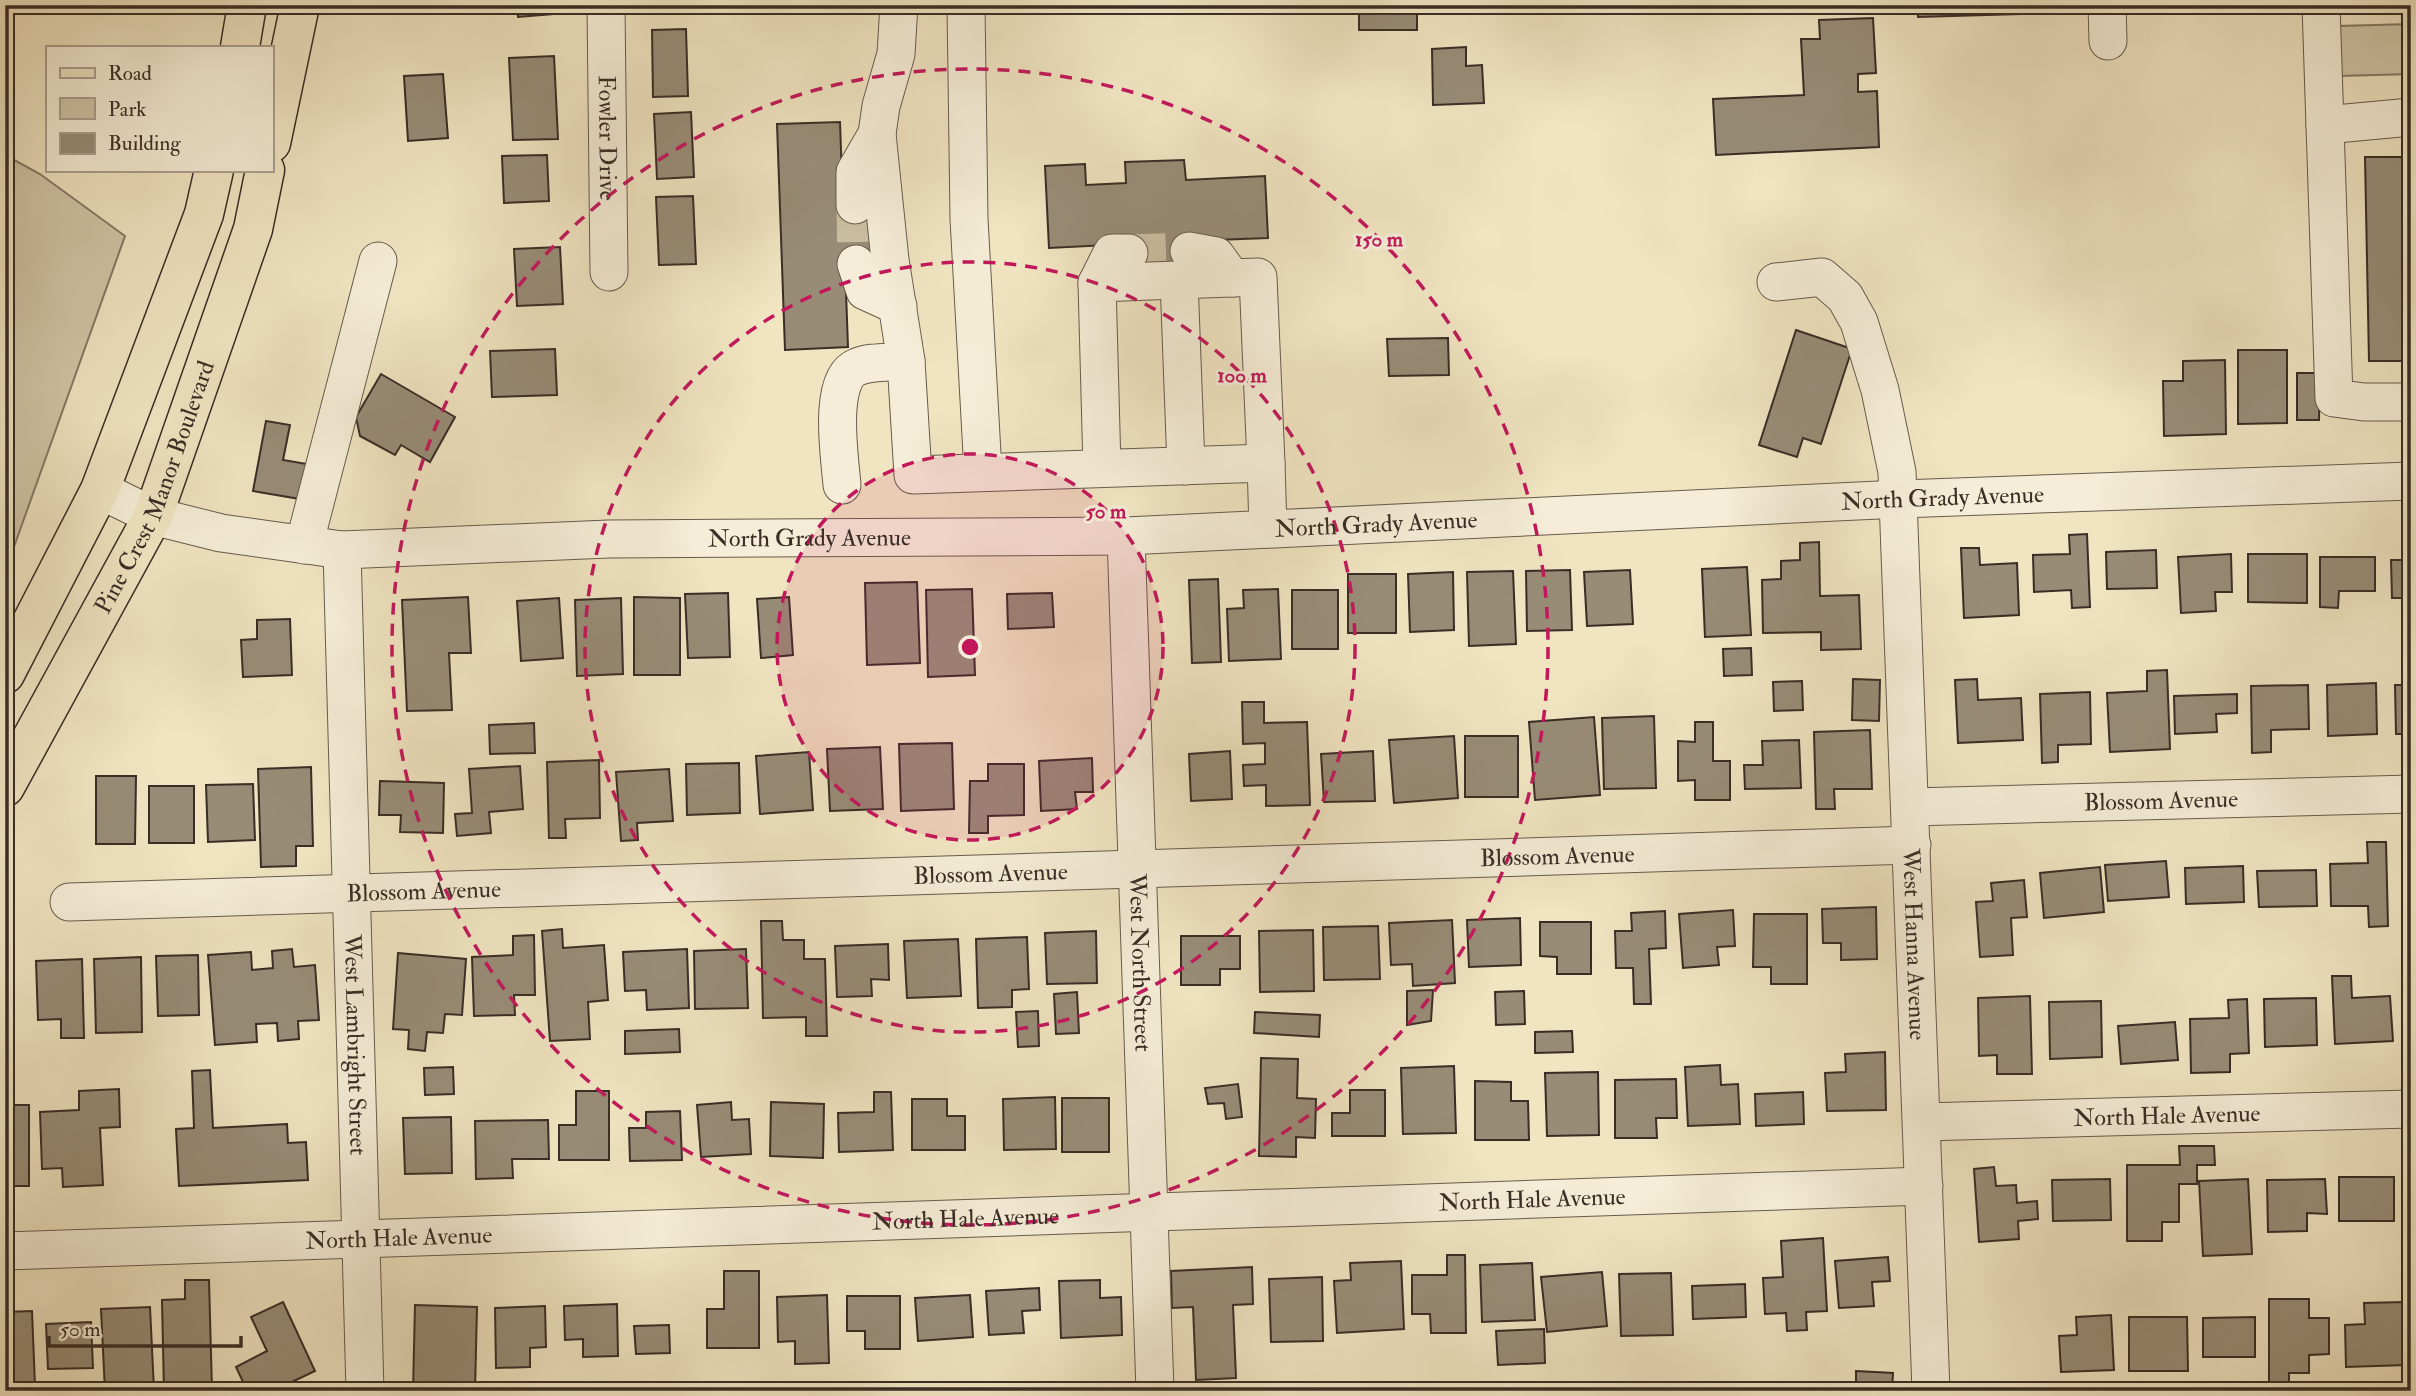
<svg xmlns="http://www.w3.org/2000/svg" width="2416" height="1396" font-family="'IM FELL Double Pica',serif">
<rect width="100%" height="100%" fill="#f0e4c1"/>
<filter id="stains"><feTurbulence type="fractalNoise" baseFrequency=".00286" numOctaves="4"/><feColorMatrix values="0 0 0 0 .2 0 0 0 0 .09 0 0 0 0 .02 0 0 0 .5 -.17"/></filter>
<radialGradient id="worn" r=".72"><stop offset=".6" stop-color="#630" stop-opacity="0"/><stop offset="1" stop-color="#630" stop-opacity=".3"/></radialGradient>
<!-- green -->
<g fill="#d1c5a7" stroke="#857966" stroke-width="2">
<path d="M2411,24V74L2339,76L2338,26Z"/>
<path d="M5,155L40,174L125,236L5,572Z"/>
</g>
<!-- building -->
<g fill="#988c77" stroke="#392d26" stroke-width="2">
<path d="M517,5H552L553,14L518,17Z"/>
<path d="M651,5H684V12L651,13Z"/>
<path d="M1359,5H1436V10H1417V30H1359Z"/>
<path d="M1917,5H2020L2021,14L1918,17Z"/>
<path d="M1873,18L1876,73L1858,74V92L1877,91L1879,147L1716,155L1713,99L1804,95L1801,39H1820L1819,20Z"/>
<path d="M686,29L688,96L653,97L652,30Z"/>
<path d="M1466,47V66L1482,65L1484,103L1433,105L1432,49Z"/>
<path d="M554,56L558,139L513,140L509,58Z"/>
<path d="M443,74L448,138L408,141L404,76Z"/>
<path d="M691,112L694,177L657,179L654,114Z"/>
<path d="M840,122L843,206L870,205L873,263L845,264L848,347L785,350L777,124Z"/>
<path d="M547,155L549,201L504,203L502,156Z"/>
<path d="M2365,157H2411V361H2369Z"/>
<path d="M1184,160L1186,180L1265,176L1268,238L1188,241L1189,262L1130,265L1128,244L1049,248L1045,166L1085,164L1086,185L1126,183L1125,162Z"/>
<path d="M693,196L696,264L659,265L656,197Z"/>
<path d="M560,247L563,304L517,306L514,249Z"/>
<path d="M1796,330L1852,349L1821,444L1803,438L1797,457L1759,445Z"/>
<path d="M1448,338L1449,375L1389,376L1387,339Z"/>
<path d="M555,349L557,395L492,397L490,351Z"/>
<path d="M2238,350H2287V423L2238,424Z"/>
<path d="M2225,360L2226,434L2164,436L2163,381H2183V361Z"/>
<path d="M2297,373H2320L2319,420H2297Z"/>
<path d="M381,374L455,417L430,462L401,445L395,455L360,436L356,417Z"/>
<path d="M266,421L290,425L283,460L307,464L300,499L253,491Z"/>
<path d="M2087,534L2090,607L2072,608L2071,590L2034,592L2033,555L2070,554L2069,535Z"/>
<path d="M2410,540L2411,598H2392L2391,560H2410Z"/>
<path d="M1819,542L1820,596L1859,595L1861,649L1821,650V632L1763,633L1762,580L1781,579V561L1800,560V543Z"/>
<path d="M1961,548H1979L1980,565L2017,563L2019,615L1964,618Z"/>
<path d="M2156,550L2157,588L2107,589L2106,552Z"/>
<path d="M2231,554L2232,592H2215L2216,611L2181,613L2178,557Z"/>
<path d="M2248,554H2307V603L2248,602Z"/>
<path d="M2320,557H2375V591H2339L2338,608L2320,607Z"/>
<path d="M1747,567L1751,635L1705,637L1702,569Z"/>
<path d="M1570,570L1572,630L1527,631L1526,571Z"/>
<path d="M1630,570L1633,624L1587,626L1584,572Z"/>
<path d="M1513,571L1516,644L1469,646L1467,572Z"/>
<path d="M1453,572L1454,630L1410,632L1408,574Z"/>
<rect x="1348" y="574" width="48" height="59"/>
<path d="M1218,579L1221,662L1192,663L1189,580Z"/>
<path d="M917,582L920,663L867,665L865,583Z"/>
<path d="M972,589L975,675L928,677L926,590Z"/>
<path d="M1278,589L1281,659L1229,661L1227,609L1244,608L1243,590Z"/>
<rect x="1292" y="590" width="46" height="59"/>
<path d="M728,593L730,657L688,658L685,594Z"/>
<path d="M1052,593L1054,627L1008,629L1007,594Z"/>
<path d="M468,597L471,653H449L452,710L407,711L402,600Z"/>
<path d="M634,597L680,598V675H634Z"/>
<path d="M789,597L793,655L761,658L757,599Z"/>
<path d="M559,598L563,658L521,661L517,601Z"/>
<path d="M621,598L623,674L577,676L575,600Z"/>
<path d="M290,619L292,675L243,677L241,640L257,639V620Z"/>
<path d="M1751,648L1752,675L1724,676L1723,649Z"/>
<path d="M2167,670L2170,749L2110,752L2107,693L2147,691V671Z"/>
<path d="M1853,679L1880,680L1879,721L1852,720Z"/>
<path d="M1977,679L1978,700L2021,698L2023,740L1958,743L1955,680Z"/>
<path d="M1802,681L1803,710L1774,711L1773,682Z"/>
<path d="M2376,683L2377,734L2328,736L2327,685Z"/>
<path d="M2308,685L2309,729L2271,730V752L2252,753L2251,686Z"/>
<path d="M2395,685H2411V734H2396Z"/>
<path d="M2090,692L2091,744L2058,745V762L2042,763L2040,694Z"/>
<path d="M2237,694V713L2216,714L2217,732L2175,734L2174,696Z"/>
<path d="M1242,702H1264V723L1307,722L1310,805L1266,806V785L1244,786L1243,765L1265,764V743L1243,744Z"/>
<path d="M1654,716L1656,788L1604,789L1602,718Z"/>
<path d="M1594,717L1600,795L1535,800L1529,722Z"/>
<path d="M1695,722H1713V761H1730V800H1695V780L1678,781V741L1695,742Z"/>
<path d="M534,723L535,753L490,754L489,725Z"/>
<path d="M1870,730L1872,789H1834L1835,809H1816L1814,732Z"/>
<path d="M1454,736L1458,798L1394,803L1389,740Z"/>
<rect x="1465" y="736" width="53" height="61"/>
<path d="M1799,740L1801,788L1745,789L1744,765H1763L1762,741Z"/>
<path d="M952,743L954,809L901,811L899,744Z"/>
<path d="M880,747L883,809L830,811L827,749Z"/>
<path d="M1230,751L1232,799L1191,801L1189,754Z"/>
<path d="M1373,751L1375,801L1324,802L1321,754Z"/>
<path d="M809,752L813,810L760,814L756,756Z"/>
<path d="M1092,758L1093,792H1075L1077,809L1041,811L1039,761Z"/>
<path d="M599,760L600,818L565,819L566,838H549L547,762Z"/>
<path d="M739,763L740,813L687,815L686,764Z"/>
<path d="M988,764H1024V815L988,816V833H969L970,781H988Z"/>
<path d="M520,766L523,809L489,812L491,833L457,836L455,814L472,813L469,769Z"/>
<path d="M311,767L313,846H296V866L261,867L258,769Z"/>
<path d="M669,769L673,821L637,823L638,840L621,841L616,772Z"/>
<path d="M96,776H136L135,844H96Z"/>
<path d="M380,781L444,783L443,833L400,832L401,815H379Z"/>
<path d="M253,784L255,840L208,842L206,785Z"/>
<rect x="149" y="786" width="45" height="57"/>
<path d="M2367,842H2386L2388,926L2369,927L2368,906H2331L2330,864L2368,863Z"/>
<rect x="2403" y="860" width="8" height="53"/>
<path d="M2166,861L2169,897L2108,901L2105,865Z"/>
<path d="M2243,866L2244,902L2186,904L2185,868Z"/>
<path d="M2100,867L2104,912L2044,918L2040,873Z"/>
<path d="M2316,870L2317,906L2259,907L2257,871Z"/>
<path d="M2024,880L2027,917L2011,918L2013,955L1980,957L1976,902L1993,901L1991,883Z"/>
<path d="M1876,907L1877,959L1841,960V943H1823L1822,909Z"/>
<path d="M1733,910L1735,946L1717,947L1719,965L1683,968L1679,914Z"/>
<path d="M1665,911L1666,948L1649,949L1651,1004H1634L1633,968H1616L1615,931H1632L1631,913Z"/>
<path d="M1754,914H1807V984H1771V967H1753Z"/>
<path d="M1520,918L1521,965L1469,967L1467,920Z"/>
<path d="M1452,920L1455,983L1413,986L1412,964L1391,965L1389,923Z"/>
<path d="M761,921H782L783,940H804V959H825L827,1036H806V1017L763,1018Z"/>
<path d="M1540,922H1591V974H1557V957L1540,956Z"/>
<path d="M1378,926L1380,979L1324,980L1323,927Z"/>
<path d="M562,929L563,948L604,945L608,1000L588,1002L590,1039L550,1041L542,931Z"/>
<path d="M1313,930L1314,991L1260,992L1259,931Z"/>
<path d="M1096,931L1097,983L1047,984L1045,933Z"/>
<path d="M534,935L535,995H514L515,1015L474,1016L472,957L513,955V936Z"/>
<path d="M1181,936H1240V969H1220V985H1181Z"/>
<path d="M1027,937L1029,989L1012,990V1007L978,1008L976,939Z"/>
<path d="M958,939L961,996L907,998L904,941Z"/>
<path d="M888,944L889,980L871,979L872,996L837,997L835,946Z"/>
<path d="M292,949L294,967L315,965L319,1020L298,1021L299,1039L278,1041L277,1023L256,1024L257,1042L215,1045L208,955L251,952L252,970L273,968L272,951Z"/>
<path d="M687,949L689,1008L647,1010L646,990L625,991L623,952Z"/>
<path d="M746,949L748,1008L695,1009L694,951Z"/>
<path d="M398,953L466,959L462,1015L445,1014L443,1033L427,1032L425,1051L408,1049L409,1030L393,1029Z"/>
<path d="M198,955L199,1015L158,1016L156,956Z"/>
<path d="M141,957L142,1032L96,1033L94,959Z"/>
<path d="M82,959L84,1038H61V1019L38,1020L36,961Z"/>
<path d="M2332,976H2351L2352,998L2390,996L2393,1041L2335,1044Z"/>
<path d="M1433,990L1431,1021L1407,1025V991Z"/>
<path d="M1524,991L1525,1024L1496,1025L1495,992Z"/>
<path d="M1077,992L1079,1033L1056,1034L1054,994Z"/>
<path d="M2030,996L2032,1074H1997V1055L1979,1056L1978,998Z"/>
<path d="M2316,998L2317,1045L2265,1047L2264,999Z"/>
<path d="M2247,999L2249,1053L2230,1054V1072L2191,1073L2190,1019L2229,1018L2228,1000Z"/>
<path d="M2101,1001L2102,1057L2050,1059L2049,1002Z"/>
<path d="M2407,1002H2411V1048H2409Z"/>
<path d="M1038,1011L1039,1046L1018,1047L1016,1012Z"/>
<path d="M1255,1012L1320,1015L1319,1037L1254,1033Z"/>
<path d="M2175,1022L2178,1060L2121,1064L2118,1026Z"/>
<path d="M679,1029L680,1052L625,1054V1031Z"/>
<path d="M1572,1031L1573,1052L1535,1053V1032Z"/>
<path d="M1885,1052L1886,1110L1827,1111L1825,1073L1846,1072L1845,1054Z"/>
<path d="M1261,1058L1298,1059L1297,1098L1316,1099L1315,1138L1296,1137V1157L1259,1156Z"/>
<path d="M1720,1065L1721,1085L1738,1084L1740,1124L1688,1126L1685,1067Z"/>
<path d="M1454,1066L1456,1133L1403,1134L1401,1068Z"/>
<path d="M453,1067L454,1094L425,1095L424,1068Z"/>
<path d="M210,1070L213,1128L287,1124L288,1143L306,1142L308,1180L179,1186L176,1129L194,1128L192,1071Z"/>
<path d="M1598,1072L1599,1135L1547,1136L1545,1073Z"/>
<path d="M1676,1079L1677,1118H1656L1657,1138H1615V1080Z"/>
<path d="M1475,1081L1511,1082V1101H1528L1529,1140H1475Z"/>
<path d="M1238,1084L1242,1117L1226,1119L1224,1103L1208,1104L1205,1088Z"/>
<path d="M119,1089L120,1127L100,1128L103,1185L63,1187L62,1168L42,1169L40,1112L79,1110V1091Z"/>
<path d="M1350,1090H1385V1136H1332V1113H1350Z"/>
<path d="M576,1091H609V1160H559V1125H576Z"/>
<path d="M874,1092H891L893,1150L839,1152L838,1113L874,1112Z"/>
<path d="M1803,1092L1804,1124L1756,1126L1755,1094Z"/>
<path d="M1055,1097L1056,1149L1004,1150L1003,1099Z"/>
<rect x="1062" y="1098" width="47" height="54"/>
<path d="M912,1099H947V1116H965V1150H912Z"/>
<path d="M731,1102L732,1120L749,1119L751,1154L701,1157L697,1105Z"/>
<path d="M771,1102L824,1104L823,1158L770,1156Z"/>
<rect x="5" y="1105" width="24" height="81"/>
<path d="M680,1111L682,1160L630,1161L629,1128H646V1112Z"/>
<path d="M451,1117L452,1173L405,1174L403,1118Z"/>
<path d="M548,1120L549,1159H512L513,1178L476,1179L475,1121Z"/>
<path d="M2179,1146H2214L2215,1165H2197V1184H2179V1222H2162V1241H2127V1165H2180Z"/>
<path d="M1994,1167L1996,1186L2016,1185L2017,1203L2037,1201L2038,1219L2018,1221L2019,1239L1979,1242L1974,1169Z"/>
<rect x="2339" y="1177" width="55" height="44"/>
<path d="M2110,1179L2111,1220L2053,1221L2052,1180Z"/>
<path d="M2248,1179L2252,1254L2203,1256L2199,1181Z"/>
<path d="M2325,1179L2327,1214L2307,1213V1231L2268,1232L2267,1180Z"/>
<path d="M1823,1238L1827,1311L1806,1312L1807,1330L1787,1331L1786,1313L1765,1314L1763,1278L1783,1277L1781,1241Z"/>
<path d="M1447,1255H1465L1466,1333H1431L1430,1314H1412V1275H1447Z"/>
<path d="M1888,1257L1890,1281L1872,1282L1874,1306L1839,1308L1835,1261Z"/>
<path d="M1401,1261L1404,1329L1337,1333L1334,1281L1351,1280L1350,1263Z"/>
<path d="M1532,1263L1535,1320L1482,1322L1480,1265Z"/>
<path d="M1252,1267L1253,1304L1233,1305L1236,1378L1196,1380L1193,1307L1172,1308L1171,1271Z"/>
<path d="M724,1271H759V1348H707V1309H724Z"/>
<path d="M1602,1272L1607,1326L1547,1332L1541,1277Z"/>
<path d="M1671,1273L1673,1335L1621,1336L1619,1274Z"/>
<path d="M1322,1277L1323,1341L1271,1342L1269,1279Z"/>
<path d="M185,1280H209L212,1391H164L162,1300L185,1299Z"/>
<path d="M1100,1280V1298L1121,1297L1122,1335L1061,1338L1059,1281Z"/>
<path d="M1745,1284L1746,1317L1693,1319L1692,1286Z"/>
<path d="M1039,1288L1040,1310L1022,1311L1024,1333L989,1335L986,1291Z"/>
<path d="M827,1295L829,1363L795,1364V1341L778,1342L777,1297Z"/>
<path d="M970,1295L973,1337L918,1341L915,1298Z"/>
<path d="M847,1296H900V1349H865V1331H847Z"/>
<path d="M2269,1299H2309V1318H2329V1354L2309,1355V1373H2289V1391H2269Z"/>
<path d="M283,1302L315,1371L273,1391H228L244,1384L236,1367L267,1351L251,1317Z"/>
<path d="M2405,1302L2407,1365L2346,1367L2345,1325L2365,1324L2364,1303Z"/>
<path d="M617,1304L618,1356L583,1357V1339L565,1340L564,1306Z"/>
<path d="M415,1305L477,1307L475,1391H413Z"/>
<path d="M545,1306L546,1347L530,1348V1367L496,1368L495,1308Z"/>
<path d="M150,1307L154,1390L105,1391L101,1309Z"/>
<path d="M32,1311L35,1385L12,1387L13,1391H5V1312Z"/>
<path d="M2111,1315L2114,1370L2061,1372L2059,1336L2077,1335L2076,1317Z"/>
<path d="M2129,1317H2187L2188,1371H2129Z"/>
<path d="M2255,1317V1357H2203V1318Z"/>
<path d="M91,1322L93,1368L48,1369L46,1324Z"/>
<path d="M669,1325L670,1353L636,1354L634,1326Z"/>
<path d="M1544,1329L1545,1363L1498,1365L1496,1331Z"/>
<path d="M1856,1371L1893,1373L1892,1391H1856Z"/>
</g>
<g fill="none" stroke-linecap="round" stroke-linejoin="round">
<!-- minor-tunnel -->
<g stroke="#cbbfa2" stroke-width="37" stroke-dasharray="37 18" stroke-linecap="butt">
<path d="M855,205L856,264"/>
<path d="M1129,253L1189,251"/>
</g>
<!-- minor casing -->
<g stroke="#675b4d" stroke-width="39">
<g id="minor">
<path id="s1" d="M606,5L609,272"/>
<path d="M899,5L896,54L881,106L877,134L890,260L906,361L913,475L1266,463L1268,529"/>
<path d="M966,5L969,219L983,472"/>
<path d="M2107,5L2108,41"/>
<path d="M2321,5L2334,398L2364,402H2411"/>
<path d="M2325,125L2411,117"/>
<path d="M855,205V172L877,134"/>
<path d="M1189,251L1216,256L1232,278"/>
<path d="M856,264L865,291L898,306"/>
<path d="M1179,280L1186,466"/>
<path id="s2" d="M1776,282L1822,277L1845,297L1859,322L1880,390L1897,472L1931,1391"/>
<path d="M1097,283L1112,253H1129"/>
<path d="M1102,468L1097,283L1258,277L1266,463"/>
<path d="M842,485C840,459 827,379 857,367C871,361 891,363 906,361"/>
<path id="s3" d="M100,490L153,516L221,533L342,550L609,539L1126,536L1900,499L2411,481"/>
<path id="s4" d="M1126,536L1155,1391"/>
<path d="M304,545L378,261"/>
<path id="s5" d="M342,550L365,1391"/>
<path id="s6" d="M1911,807L2411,794"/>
<path id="s7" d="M69,902L1912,845"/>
<path id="s8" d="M1922,1122L2411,1109"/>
<path id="s9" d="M5,1251L1924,1186"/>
</g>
</g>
<!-- major casing -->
<g stroke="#392d26" stroke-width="41">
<g id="major">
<path d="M240,47L247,5"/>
<path d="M271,143L300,5"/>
<path d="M5,674L100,490L204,214L214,170"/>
<path id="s10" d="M5,787L153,516L253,229L265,170"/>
</g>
</g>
<!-- minor -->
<use href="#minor" stroke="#f5edd7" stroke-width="37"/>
<!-- major -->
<use href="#major" stroke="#f0e4c1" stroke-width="38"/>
</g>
<!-- distance rings -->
<circle cx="970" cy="647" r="193" fill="#c2185b" fill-opacity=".12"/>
<g fill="none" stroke="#c2185b" stroke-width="3.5" stroke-dasharray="12 9">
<circle cx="970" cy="647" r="193"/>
<circle cx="970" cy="647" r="385"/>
<circle cx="970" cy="647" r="578"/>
</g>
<g text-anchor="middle" stroke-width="6" stroke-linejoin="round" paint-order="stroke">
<!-- street labels -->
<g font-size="24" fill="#392d26" stroke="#f5edd7">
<text dy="8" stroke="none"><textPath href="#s1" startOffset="133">Fowler Drive</textPath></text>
<text dy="8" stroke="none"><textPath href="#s10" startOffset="336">Pine Crest Manor Boulevard</textPath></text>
<text dy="8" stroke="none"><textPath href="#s3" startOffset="1853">North Grady Avenue</textPath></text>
<text dy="8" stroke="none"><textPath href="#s3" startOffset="1286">North Grady Avenue</textPath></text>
<text dy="8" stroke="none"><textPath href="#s3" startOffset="719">North Grady Avenue</textPath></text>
<text dy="8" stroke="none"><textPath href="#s6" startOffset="250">Blossom Avenue</textPath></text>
<text dy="8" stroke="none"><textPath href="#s7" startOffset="1489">Blossom Avenue</textPath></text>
<text dy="8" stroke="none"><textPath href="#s7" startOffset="922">Blossom Avenue</textPath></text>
<text dy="8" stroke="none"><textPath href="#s7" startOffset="355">Blossom Avenue</textPath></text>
<text dy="8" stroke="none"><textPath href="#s2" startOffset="733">West Hanna Avenue</textPath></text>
<text dy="8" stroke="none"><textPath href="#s4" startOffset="427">West North Street</textPath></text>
<text dy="8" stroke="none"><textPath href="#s5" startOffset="495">West Lambright Street</textPath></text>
<text dy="8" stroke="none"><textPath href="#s8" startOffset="245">North Hale Avenue</textPath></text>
<text dy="8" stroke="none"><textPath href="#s9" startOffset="1528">North Hale Avenue</textPath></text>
<text dy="8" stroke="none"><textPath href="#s9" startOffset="961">North Hale Avenue</textPath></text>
<text dy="8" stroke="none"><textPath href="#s9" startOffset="394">North Hale Avenue</textPath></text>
</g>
</g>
<circle cx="970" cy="647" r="10" fill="#c2185b" stroke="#f5edd7" stroke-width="3.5"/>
<g font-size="21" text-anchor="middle" font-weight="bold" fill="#c2185b" stroke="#f5edd7" stroke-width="6" stroke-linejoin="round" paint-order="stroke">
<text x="1379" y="246">150 m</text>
<text x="1242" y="382">100 m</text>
<text x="1106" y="518">50 m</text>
</g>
<!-- margin -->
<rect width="2416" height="1396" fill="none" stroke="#f0e4c1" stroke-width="28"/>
<rect x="7" y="7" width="2402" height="1382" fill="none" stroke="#392d26" stroke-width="3.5"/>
<rect x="14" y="14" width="2388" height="1368" fill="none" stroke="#392d26" stroke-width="2"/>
<!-- legend -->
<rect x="46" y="46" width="228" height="126" fill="#f5edd7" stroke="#aaa090" stroke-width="2"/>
<rect x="60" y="68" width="35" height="10" fill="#f0e4c1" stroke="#aaa090" stroke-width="2"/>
<text x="108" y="80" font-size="21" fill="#392d26">Road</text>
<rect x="60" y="98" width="35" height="21" fill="#d1c5a7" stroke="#aaa090" stroke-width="2"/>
<text x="108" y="116" font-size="21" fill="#392d26">Park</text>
<rect x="60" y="133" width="35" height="21" fill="#988c77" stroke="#aaa090" stroke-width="2"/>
<text x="108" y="150" font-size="21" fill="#392d26">Building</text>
<!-- scale -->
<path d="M49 1336v10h192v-10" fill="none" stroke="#392d26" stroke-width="3.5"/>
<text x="60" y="1336" font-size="21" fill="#392d26" stroke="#f5edd7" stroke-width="5" paint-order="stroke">50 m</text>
<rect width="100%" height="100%" filter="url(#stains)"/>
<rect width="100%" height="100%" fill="url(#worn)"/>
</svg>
